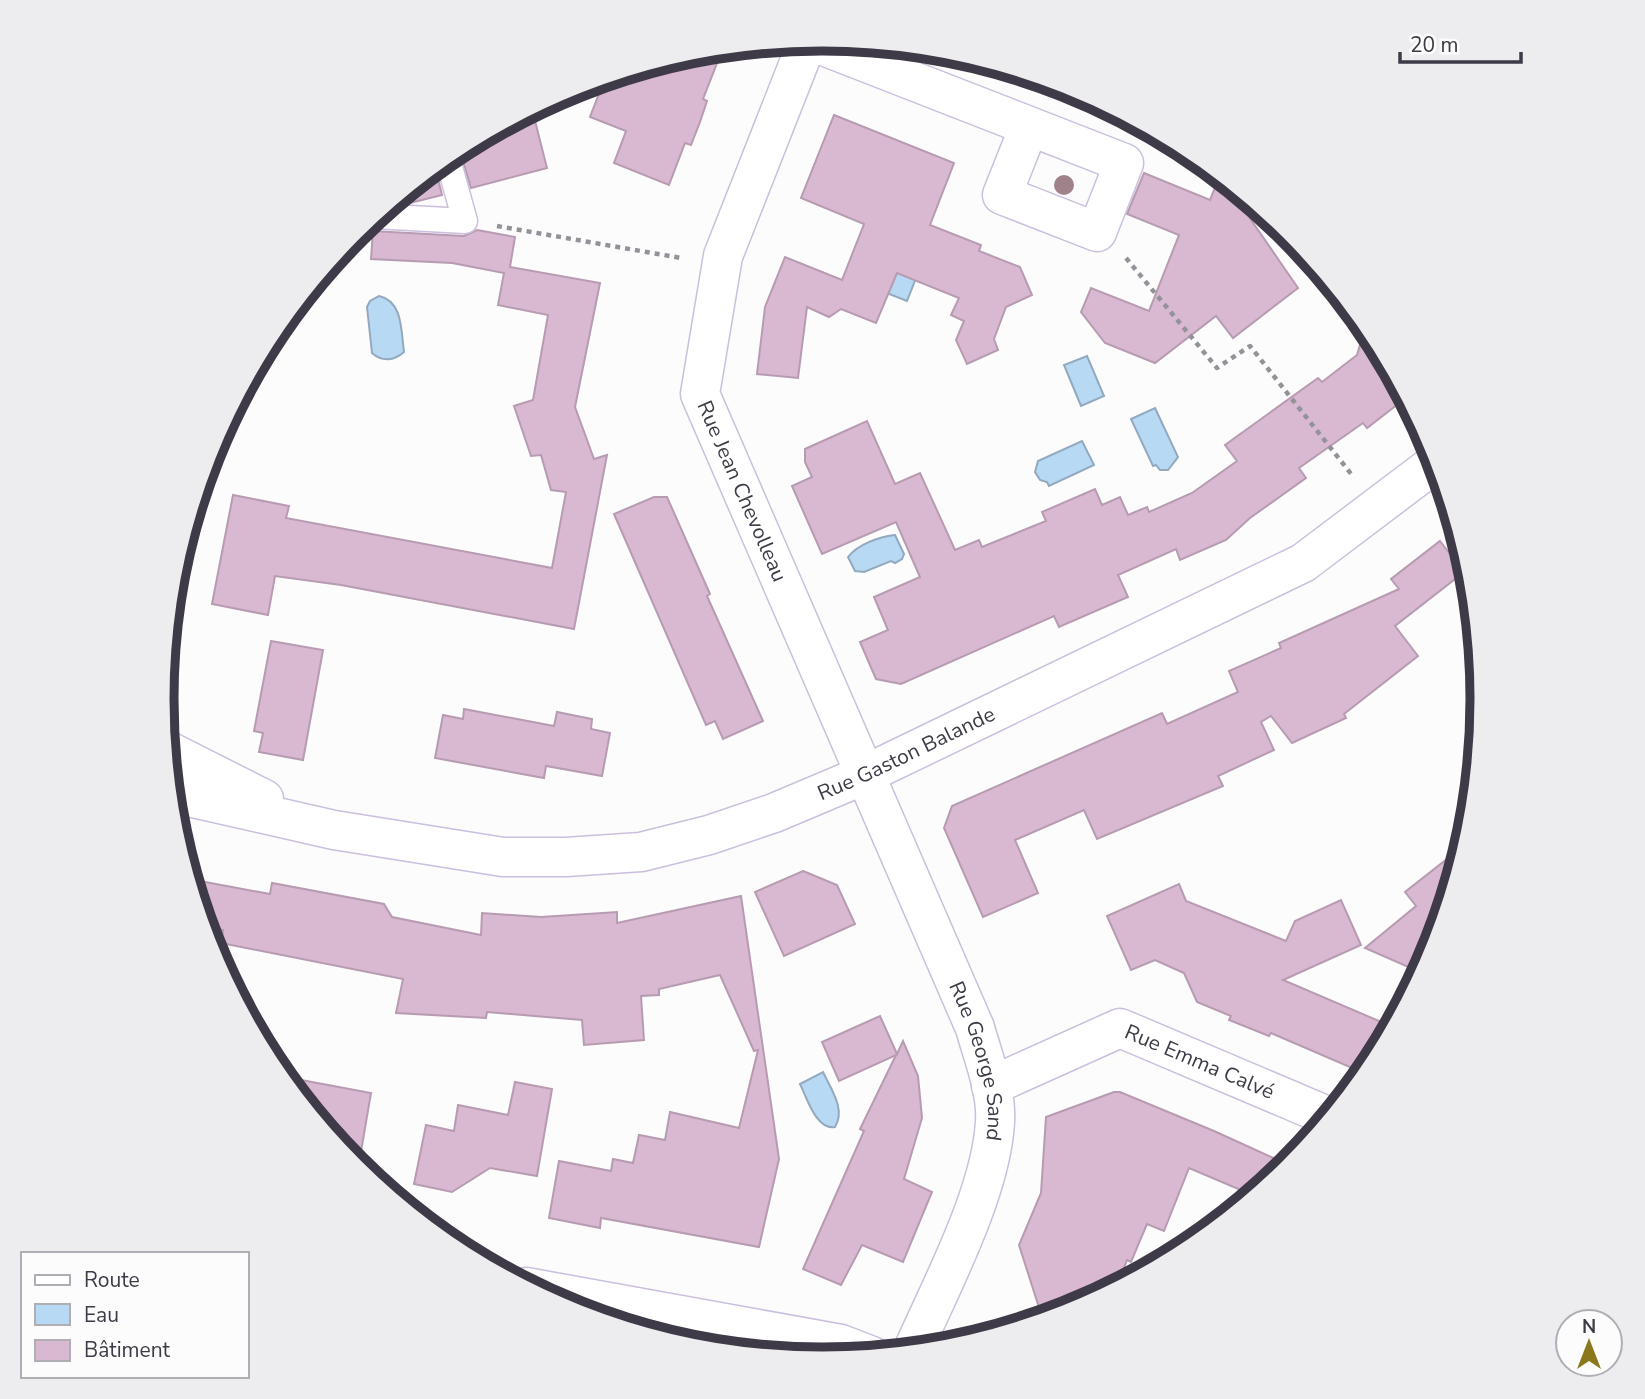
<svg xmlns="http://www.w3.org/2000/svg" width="1645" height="1399" font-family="'Nunito Sans',sans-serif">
<rect width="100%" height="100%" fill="#fcfcfc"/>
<!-- water -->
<g fill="#b7d9f3" stroke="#93a9bf" stroke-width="2">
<path d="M867,258L916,278L907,301L864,284Z"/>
<path d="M379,296C403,301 401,331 404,352C394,361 382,362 372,353L367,307L370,301Z"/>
<path d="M1087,356L1104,396L1081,406L1064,365Z"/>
<path d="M1155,408L1178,457L1168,470H1160L1156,465L1153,466L1131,419Z"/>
<path d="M1082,441L1094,465L1049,486L1047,482L1040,480L1035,472L1038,461Z"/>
<path d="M895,535L904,554L902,559L895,563L891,561L864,572L855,571L848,557C858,544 879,537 895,535Z"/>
<path d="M823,1072C831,1089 846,1110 835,1127C816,1130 807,1098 800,1084Z"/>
</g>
<!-- building -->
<g fill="#d9b8d2" stroke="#b79bb1" stroke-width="2">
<path d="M723,48L703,99L707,101L700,122L691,145L685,143L669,185L614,163L626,131L590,117L605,78L694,51Z"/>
<path d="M532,109L547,168L471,188L459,148Z"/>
<path d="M834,115L954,163L930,225L981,245L979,251L1020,267L1032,295L1006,307L994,339L998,350L967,364L956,340L964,321L951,315L959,298L897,273L876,323L841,309L829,317L807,307L798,378L757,374L765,307L785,257L842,280L864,224L801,198Z"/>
<path d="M435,167L442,195L410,203L392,202Z"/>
<path d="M1144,173L1210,200L1220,175L1252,201L1247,214L1298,288L1233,338L1216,316L1155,363L1105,343L1081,312L1091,288L1149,311L1179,235L1127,214Z"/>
<path d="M477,230L515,237L510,267L600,283L575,407L594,459L607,455L574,629L341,585L275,576L268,615L212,604L233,495L289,506L286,518L552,568L566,492L551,490L541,455L531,456L514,406L533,400L548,315L498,305L504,273L452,263L371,259L373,231L464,236Z"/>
<path d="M1366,324L1372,333L1407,397L1367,428L1363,423L1299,468L1306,478L1250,518L1226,540L1180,560L1176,549L1118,575L1128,597L1059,627L1054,616L901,684L876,679L860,642L888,630L874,597L920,577L896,522L822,554L792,486L812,477L805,462V449L867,421L895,484L920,473L955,550L979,540L982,547L1046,521L1042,512L1095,489L1102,505L1120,497L1128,515L1147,507L1149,512L1192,493L1237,461L1225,445L1318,378L1322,382L1357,355Z"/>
<path d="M654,497H667L710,594L707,596L763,721L723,739L715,721L706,725L614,514Z"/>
<path d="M1440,541L1464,572L1395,626L1418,656L1344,714L1346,718L1292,743L1271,716L1261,722L1274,750L1218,776L1223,786L1097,839L1084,810L1015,840L1038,893L983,917L944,828L952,806L1162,713L1167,724L1238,692L1229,671L1281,648L1279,643L1399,589L1391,579Z"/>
<path d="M271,641L323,650L303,760L259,752L263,733L254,731Z"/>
<path d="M464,709L554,726L557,712L592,719L591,729L610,733L602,776L546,766L544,778L435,758L443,715L463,719Z"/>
<path d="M1466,844L1433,953L1422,973L1365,948L1416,906L1405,892Z"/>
<path d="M803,871L837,885L855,924L784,956L755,892Z"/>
<path d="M189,879L270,894L272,883L384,904L392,917L481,935L482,913L541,917L617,912V923L741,896L779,1159L759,1247L601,1218L600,1228L549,1218L559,1161L611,1171L613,1159L633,1163L639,1135L665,1140L670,1112L739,1128L758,1050L754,1051L720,975L659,989V995L641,996L644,1040L584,1045L582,1020L487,1012L486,1018L396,1013L403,979L221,943L223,930L204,927Z"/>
<path d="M1179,884L1186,901L1286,941L1295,921L1341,900L1361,945L1283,980L1393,1027L1366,1074L1271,1033L1269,1036L1229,1020L1231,1016L1197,1002L1184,973L1155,960L1131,970L1107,916Z"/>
<path d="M880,1016L897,1054L903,1041L918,1076L922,1118L904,1179L932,1192L903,1262L862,1245L841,1285L803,1269L864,1131L860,1129L896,1055L839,1081L822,1042Z"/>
<path d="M280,1076L371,1093L358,1169L325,1130L328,1115L308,1109Z"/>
<path d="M515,1082L552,1089L537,1176L490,1168L452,1192L414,1184L426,1125L454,1131L458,1105L508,1115Z"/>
<path d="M1114,1092H1120L1214,1131L1291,1166L1255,1196L1189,1168L1164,1231L1147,1224L1131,1262L1127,1260L1116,1289L1075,1310L1043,1320L1019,1245L1041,1193L1046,1117Z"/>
</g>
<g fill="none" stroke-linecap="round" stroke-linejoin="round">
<!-- lane casing -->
<g stroke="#cbbfdf" stroke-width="27">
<path id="lane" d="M374,216L465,221L447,156"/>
</g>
<!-- street casing -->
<g stroke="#cbbfdf" stroke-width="41">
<g id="street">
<path id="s1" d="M808,40L723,256L700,394L975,1028C983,1057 997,1091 995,1122C991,1193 941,1286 912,1352"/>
<path d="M808,40L1124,163L1097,232L1002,195L1029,127"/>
<path d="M167,750L264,799"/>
<path id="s2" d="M171,793L334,830L503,857H566L641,852L709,835L774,813L864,775L1303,563L1438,461"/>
<path id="s3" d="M991,1086L1120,1028L1330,1117"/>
<path d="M526,1287L841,1344L872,1356"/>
</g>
</g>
<!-- path -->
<g stroke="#949299" stroke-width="4.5" stroke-dasharray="5 5" stroke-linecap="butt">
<path d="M497,226L681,258"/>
<path d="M1126,258L1217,368L1250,346L1352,475"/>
<path d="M1481,723L1472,712L1483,704"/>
</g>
<!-- lane -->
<use href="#lane" stroke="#fff" stroke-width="24"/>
<!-- street -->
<use href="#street" stroke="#fff" stroke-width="38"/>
</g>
<!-- trees -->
<circle fill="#a0828b" cx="1064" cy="185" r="10"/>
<g text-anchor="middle" stroke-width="5" stroke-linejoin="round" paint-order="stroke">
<!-- street labels -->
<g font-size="21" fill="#3f3a47" stroke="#fcfcfc">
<text dy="7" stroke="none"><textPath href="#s1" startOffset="478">Rue Jean Chevolleau</textPath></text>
<text dy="7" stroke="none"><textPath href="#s2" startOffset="760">Rue Gaston Balande</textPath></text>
<text dy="7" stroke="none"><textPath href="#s1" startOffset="1096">Rue George Sand</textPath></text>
<text dy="7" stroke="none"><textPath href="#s3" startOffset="228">Rue Emma Calvé</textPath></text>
</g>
</g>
<!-- crop -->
<path d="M0 0H1645V1399H0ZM174 699a648 648 0 1 1 1296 0a648 648 0 1 1-1296 0Z" fill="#edecee" fill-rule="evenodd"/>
<path fill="none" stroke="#3f3a47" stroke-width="9" d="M174 699a648 648 0 1 1 1296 0a648 648 0 1 1-1296 0Z"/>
<!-- legend -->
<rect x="21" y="1252" width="228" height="126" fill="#fcfcfc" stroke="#b0aeb4" stroke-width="2"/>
<rect x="35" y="1275" width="35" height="10" fill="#ffffff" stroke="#b0aeb4" stroke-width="2"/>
<text x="84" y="1287" font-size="21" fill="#3f3a47">Route</text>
<rect x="35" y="1304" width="35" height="21" fill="#b7d9f3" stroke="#b0aeb4" stroke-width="2"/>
<text x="84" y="1322" font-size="21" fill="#3f3a47">Eau</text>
<rect x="35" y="1340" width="35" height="21" fill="#d9b8d2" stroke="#b0aeb4" stroke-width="2"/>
<text x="84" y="1357" font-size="21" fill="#3f3a47">Bâtiment</text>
<!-- north arrow -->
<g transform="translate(1589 1343)"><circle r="33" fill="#fcfcfc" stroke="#b0aeb4" stroke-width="2"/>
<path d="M0-5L12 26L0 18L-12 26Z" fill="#8b781d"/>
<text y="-10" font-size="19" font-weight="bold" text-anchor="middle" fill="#3f3a47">N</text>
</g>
<!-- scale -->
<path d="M1400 52v10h121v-10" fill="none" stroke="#3f3a47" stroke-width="3.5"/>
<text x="1410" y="52" font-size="21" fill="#3f3a47" stroke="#fcfcfc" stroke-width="5" paint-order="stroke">20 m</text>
</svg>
